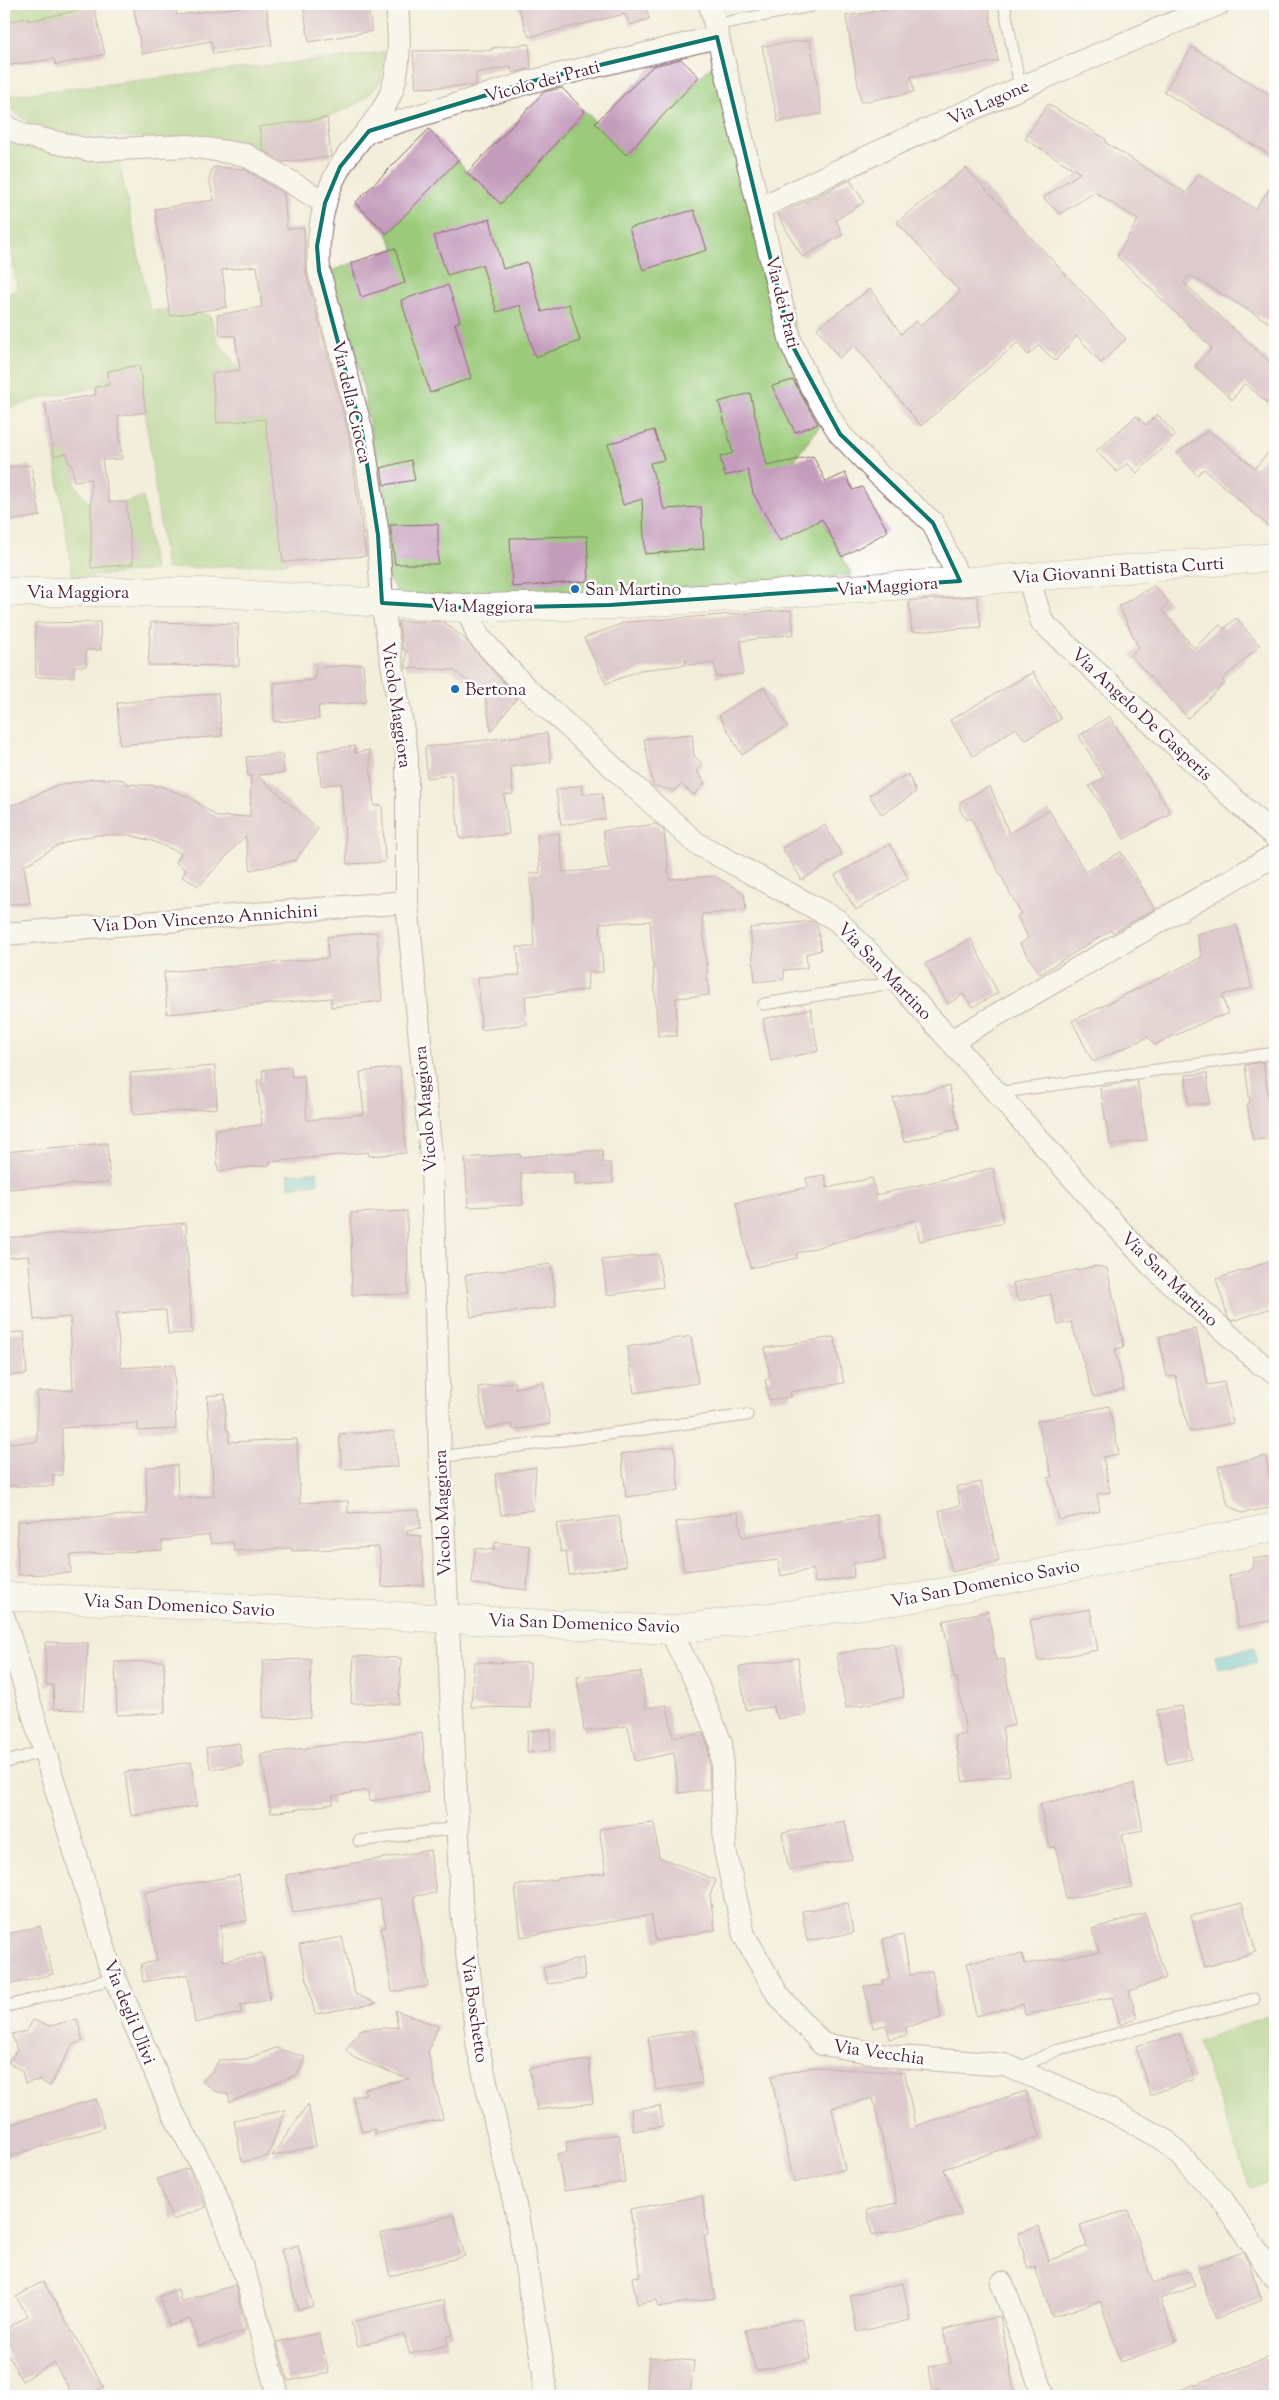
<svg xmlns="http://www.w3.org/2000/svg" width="1279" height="2400" font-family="'Sorts Mill Goudy',serif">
<rect width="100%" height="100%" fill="#fff"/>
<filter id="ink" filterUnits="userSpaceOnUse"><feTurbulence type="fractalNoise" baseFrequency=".02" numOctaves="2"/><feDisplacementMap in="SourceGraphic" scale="10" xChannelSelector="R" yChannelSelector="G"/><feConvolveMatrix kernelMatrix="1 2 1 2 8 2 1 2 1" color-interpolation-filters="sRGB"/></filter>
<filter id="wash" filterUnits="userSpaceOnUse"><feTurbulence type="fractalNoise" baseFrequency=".0096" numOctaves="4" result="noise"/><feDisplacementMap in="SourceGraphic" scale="20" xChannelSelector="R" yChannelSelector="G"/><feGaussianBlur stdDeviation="1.12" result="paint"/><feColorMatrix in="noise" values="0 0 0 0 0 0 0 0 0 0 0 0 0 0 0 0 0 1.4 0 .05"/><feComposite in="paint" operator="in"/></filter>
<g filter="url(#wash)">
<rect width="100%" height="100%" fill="#f3eedb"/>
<!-- green -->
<g fill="#9bcb7a" stroke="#727552">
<path d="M4,4H118L45,17L4,22Z"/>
<path d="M385,52C384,60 384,72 381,79C363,118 296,122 260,127L263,152L267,153L189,139L69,135L31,125L4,103V96Z"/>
<path d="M721,56L822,423L792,463L852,575C702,592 552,594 400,596L385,575L390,540L360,370L331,271L395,248L387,234L458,160L467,173L502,204L585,111L626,155Z"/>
<path d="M4,135L118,157L150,310H189L210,316L218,342L240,370L212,374L217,423L265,419L287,563L166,569L139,366L108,371L109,385L41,398L9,408L4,383V295L17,291L4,189Z"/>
<path d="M68,410L74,481L81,494L91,503L126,502L143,497L154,570L73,578L48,414Z"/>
<path d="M1275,2013V2180L1250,2188L1198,2041Z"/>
</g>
<!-- water -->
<g fill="#57c3d1" stroke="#50717e">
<path d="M317,1171L318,1183L289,1187L288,1174Z"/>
<path d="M1254,1648L1257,1663L1218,1670L1215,1655Z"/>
</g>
<g id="blocks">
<!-- building -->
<g fill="#c49dbc">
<path d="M133,4H175L177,15L266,4L272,45L213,54L211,41L142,54Z"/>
<path d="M303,4H367L372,31L309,42Z"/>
<path d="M517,4H645L649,19L630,25L625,14L529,37Z"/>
<path d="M925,4H988L998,61L911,77L914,92L861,102L846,16Z"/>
<path d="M94,7L105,54L56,65L54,59L4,66V22L28,18V21Z"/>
<path d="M810,40L822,114L778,122L762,46Z"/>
<path d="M529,44L531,67L528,69L513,73L510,67L476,73V84L472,86L416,88L413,51L492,50V48Z"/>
<path d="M1192,47L1275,98V158L1164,92Z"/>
<path d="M681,59L699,77L626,155L595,123L653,66Z"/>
<path d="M562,88L585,111L501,204L467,173L544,92Z"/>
<path d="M1048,104L1106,139V143L1186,193L1199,174L1255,209L1275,181V326L1190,275L1184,283L1275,367V410L1245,383L1232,400L1195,366L1212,348L1117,256L1138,220L1095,192L1060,214L1043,198L1080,173L1025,139Z"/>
<path d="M327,118L331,157L283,162L263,150L259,127Z"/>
<path d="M429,129L458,160L387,234L355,203Z"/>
<path d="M213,167L244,169L284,194L287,229L304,228L306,274L349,435L366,556L283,562L265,419L217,423L212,374L240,370L235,336H220L217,315L262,307L257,266L222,270L227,307L170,316L155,209L214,200L209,179Z"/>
<path d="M966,168L1126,339L1101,363L1077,336L1055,361L1039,345L1028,355L1017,343L921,426L855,345L839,358L817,328L870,289L901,334L916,321L920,326L960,292L897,222Z"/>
<path d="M850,180L864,202L836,220L843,235L802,257L778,215Z"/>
<path d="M694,210L707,250L643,270L629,228Z"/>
<path d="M490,219L503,269L527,262L542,312L569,304L580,341L535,357L520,305L497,312L482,265L447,275L434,236Z"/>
<path d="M395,248L405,283L361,297L351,263Z"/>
<path d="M448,285L460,321L455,323L471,378L430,393L401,300Z"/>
<path d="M139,365L146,412L118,416L122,459L102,460L109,502H126L133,564L91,568V479L74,481L72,465L69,464L67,453L54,456L45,403L96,395L95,387L109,385L108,371Z"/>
<path d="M793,380L818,424L795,432L772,386Z"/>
<path d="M750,393L767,466L813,456L826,482L845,473L853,490L862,487L888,531L842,557L822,519L780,541L753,493L748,470L725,476L720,457L733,453L719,402Z"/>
<path d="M1157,414L1176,435L1137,473L1127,463L1117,472L1096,451L1136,416L1146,425Z"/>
<path d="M654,430L664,460L650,463L664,509L701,507L704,549L645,554L642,499L623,505L608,444Z"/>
<path d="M1209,430L1255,468L1275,445V532L1204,469L1197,475L1177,453Z"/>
<path d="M411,460L415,480L384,485L381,468Z"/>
<path d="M31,465L40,516L4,522V468Z"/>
<path d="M438,524V564H395L390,525Z"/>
<path d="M575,536H587L589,581L512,587L510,538Z"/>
<path d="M1154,586L1169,602L1162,610L1194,648L1220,625L1224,629L1236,618L1260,646L1222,680L1225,683L1188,718L1130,655L1139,648L1119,606Z"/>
<path d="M977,596L981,627L912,632L909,601Z"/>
<path d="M791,610L794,634L741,641L743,674L716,677L714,663L688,665L685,659V665L640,670L606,684L584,638L626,622Z"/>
<path d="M398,621L444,622L465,639L517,698L491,731L485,694L453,670L406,668V650H403Z"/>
<path d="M100,622L101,650H86V666H74V677H36L35,623Z"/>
<path d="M151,622L238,624L239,666L148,665Z"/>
<path d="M363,664L366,702L318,706L319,719L274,722V683L314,680L316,668Z"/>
<path d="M1033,672L1061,719L1025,740L1016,728L973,756L950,720Z"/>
<path d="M764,687L787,726L742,755L719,715Z"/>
<path d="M218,693L222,736L120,745L117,703Z"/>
<path d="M1109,716L1171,813L1124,839L1089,786L1104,778L1079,736Z"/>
<path d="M547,733L551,762L511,767L513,794L504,795L509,834L460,839L451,775L427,778L425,747Z"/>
<path d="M692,734L694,756L703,764L697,771L705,783L694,795L681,784L674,791L653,785L644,739Z"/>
<path d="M355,746V753L369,750L374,806L382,805L385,862L347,864L341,783L321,786L318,751Z"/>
<path d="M282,754L284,773L257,775L318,829L296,860L251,870L245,836L199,886L182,877L186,870L176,863L181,853L152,841L129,835H98L79,838L57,846L24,866L30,903L4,905V807L22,802L55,786L92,779H115L124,780L127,784L160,786L189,797L218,817L250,816L251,776H248L246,757Z"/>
<path d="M908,774L916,792L882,815L869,795Z"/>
<path d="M582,785L583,794L602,793L605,819L561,825L556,790Z"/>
<path d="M990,786L1009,833L1049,810L1085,872L1121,852L1155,909L1112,933L1111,930L1040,974L1020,944L1028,938L1017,916L1021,914L971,818L967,820L960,810V802Z"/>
<path d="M656,824L664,831L669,879L715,876L744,893L746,911L702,914L709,995L676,998L677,1036H658L650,921L600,923L603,972H588L587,990L525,996L527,1024L481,1030L478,977L520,975L517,947H534L530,873H540L537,836L559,833L563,872L609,869L603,831Z"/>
<path d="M825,825L842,855L802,880L782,848Z"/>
<path d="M890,844L908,878L856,910L835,875Z"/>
<path d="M811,921L817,924L821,950L806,954L807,968L784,970V979L755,982L750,928Z"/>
<path d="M1237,925L1252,988L1222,995L1228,1014L1211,1019L1154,1045L1148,1037L1093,1062L1072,1021L1202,957L1197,934Z"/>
<path d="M377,932L382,1001L331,1007V998L167,1014L164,972L328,958L327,937Z"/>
<path d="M971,939L998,993L973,1007L963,994L948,1004L925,964Z"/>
<path d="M811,1009L818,1051L771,1061L763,1019Z"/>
<path d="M1263,1062L1269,1101H1275V1138L1253,1140L1247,1104L1250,1103L1245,1065Z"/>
<path d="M215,1066L217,1108L133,1115L130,1073Z"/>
<path d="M291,1067L292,1077L304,1076L307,1120L364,1114L360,1072L400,1067L406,1153L369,1156L368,1152L269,1162V1165L218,1171L215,1130L262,1125L257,1080H263L262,1070Z"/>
<path d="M1207,1073L1210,1104H1188L1186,1075Z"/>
<path d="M1137,1080L1147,1140L1110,1145L1100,1087Z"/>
<path d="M949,1086L959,1129L904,1142L893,1098Z"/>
<path d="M107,1143L110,1182L4,1189V1152Z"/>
<path d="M602,1150L603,1163H611L613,1183L575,1185V1172L521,1173L523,1205L468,1207L465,1158L520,1154V1157Z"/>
<path d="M993,1168L1003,1222L920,1241L915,1220L797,1253V1258L750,1268L736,1203L808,1187L806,1178L825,1175L827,1188L872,1178L876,1195Z"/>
<path d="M407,1211L408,1294L352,1295L351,1213Z"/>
<path d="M186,1223L192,1333L168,1334L166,1310L116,1313L121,1368L174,1365L176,1429L138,1431V1423L62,1428V1475H53V1486H4V1443L37,1442V1392L73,1390L70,1317L34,1320L28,1256L4,1258V1238Z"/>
<path d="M658,1254L663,1287L607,1295L602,1260Z"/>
<path d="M1275,1260V1307L1232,1321L1228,1317L1216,1279Z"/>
<path d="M551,1264L556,1307L471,1317L465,1275Z"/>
<path d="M1096,1266L1107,1268L1124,1347L1115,1349L1124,1389L1094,1397L1071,1322L1058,1325L1051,1294L1018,1301L1013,1283Z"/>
<path d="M1196,1329L1208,1385L1224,1382L1233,1423L1189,1432L1176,1376L1167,1377L1159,1337Z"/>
<path d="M24,1332L27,1374L4,1376V1333Z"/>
<path d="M691,1336L698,1383L634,1393L627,1347Z"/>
<path d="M834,1337L844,1383L790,1392L791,1397L769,1400L765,1380L770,1378L765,1348Z"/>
<path d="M515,1382V1388L543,1382L550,1424L513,1430L512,1424L485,1428L478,1387Z"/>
<path d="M225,1394L226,1430H229V1442L297,1439L300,1503L348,1501V1513L419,1510L421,1528L407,1530V1535L421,1536L424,1585L382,1587L379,1547L292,1551V1548L234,1551L233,1542L211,1544L209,1535L162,1541V1550L70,1555L71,1573L18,1575L17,1521L147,1514L146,1467L177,1465L178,1499L214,1496L207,1396Z"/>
<path d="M1109,1406L1119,1454L1103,1457L1110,1492L1097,1494L1100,1511L1059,1520L1048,1478L1052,1477L1037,1421Z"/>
<path d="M394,1431L398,1467L342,1469L339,1434Z"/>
<path d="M674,1446L679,1490L626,1497L621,1454Z"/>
<path d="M1266,1456L1274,1507L1242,1513L1228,1505L1218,1466Z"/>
<path d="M536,1467L533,1510L501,1515L495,1474Z"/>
<path d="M981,1482L999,1561L952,1572L939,1511L960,1505L956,1487Z"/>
<path d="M738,1512L742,1537L877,1515L885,1560L853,1563L854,1577L815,1583L813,1569L781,1576L778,1560L684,1571L676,1522Z"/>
<path d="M619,1516L626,1566L569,1575L566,1551L561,1552L556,1524Z"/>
<path d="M495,1542L530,1546L527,1590L472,1584L475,1548L494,1550Z"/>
<path d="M1275,1555V1620L1238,1627L1229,1576L1253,1569V1559Z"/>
<path d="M1090,1609L1098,1650L1038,1661L1030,1620Z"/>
<path d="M988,1611L996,1660L1004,1659L1014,1725L1002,1728L1010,1775L963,1782L955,1736L966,1734L957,1678H954L943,1621Z"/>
<path d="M45,1642L88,1643L83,1710L54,1709L53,1685H46Z"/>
<path d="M895,1643L904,1697L846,1708L837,1654Z"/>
<path d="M354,1656L401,1658L399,1704L351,1703Z"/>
<path d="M798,1658L806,1714L778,1719L773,1707L746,1710L739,1667Z"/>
<path d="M311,1659L310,1717L263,1718V1660Z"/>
<path d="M164,1661L165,1713L117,1715L115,1662Z"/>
<path d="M474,1662L530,1663V1708L471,1707Z"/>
<path d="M641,1672L646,1708L667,1705L673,1737L703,1733L708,1746L710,1789L679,1793L674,1753L635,1761L628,1726L584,1731L577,1677Z"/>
<path d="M1182,1706L1191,1759L1167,1764L1157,1710Z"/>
<path d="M551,1729L550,1750L527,1753L528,1731Z"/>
<path d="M422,1733L428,1792L369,1801L368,1790L333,1796V1804L271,1813L261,1754Z"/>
<path d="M239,1743L243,1765L211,1769L206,1748Z"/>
<path d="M191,1762L197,1806L131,1816L125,1772Z"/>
<path d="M1134,1784L1143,1830L1122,1834L1132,1887L1066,1899L1056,1847L1050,1848L1040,1804Z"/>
<path d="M845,1821L852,1859L789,1870L782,1833Z"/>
<path d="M654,1823L659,1857L716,1880L710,1895L715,1930L656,1941L651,1915L521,1937L515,1886L562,1878L606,1873L599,1829Z"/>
<path d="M430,1850L436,1893L414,1896L428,1986L392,1992L381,1928L386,1927L380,1899L293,1913L286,1875Z"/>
<path d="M239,1875L247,1921L221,1925L223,1961L262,1953L270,2000L240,2005L241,2013L195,2023L188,1974L143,1982L141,1964L157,1961L145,1892Z"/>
<path d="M848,1903L853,1933L807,1941L802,1911Z"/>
<path d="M1242,1903L1256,1952L1205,1967L1191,1916Z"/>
<path d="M1145,1913L1166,1978L1129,1991L1137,2018L1120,2025L1112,1997L1025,2015L1023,2004L976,2016L967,1963L1022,1954L1025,1964L1099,1952L1092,1929Z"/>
<path d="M40,1926L53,1974L4,1986V1935Z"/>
<path d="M903,1934L910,1975L932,1971L941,2018L906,2027L907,2035L890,2039L886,2025L873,2028L864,1986L883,1984L882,1980L890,1979L883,1939Z"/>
<path d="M342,1937L355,1994L377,2003L315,2014L299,1945Z"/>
<path d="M583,1958L585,1979L548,1984L543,1968Z"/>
<path d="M395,2010L438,2026L428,2053L443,2119L375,2134V2129L362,2132L353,2097L366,2094L364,2089L409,2079L354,2058L346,2050L360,2030L398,2027Z"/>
<path d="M77,2019L83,2041L72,2045L50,2086L39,2080L25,2083L22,2071L8,2062L17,2050L12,2034L27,2031L33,2020L50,2026Z"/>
<path d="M693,2030L702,2083L656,2090L648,2037Z"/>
<path d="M1180,2034L1194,2079L1150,2095L1136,2046Z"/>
<path d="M276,2048L305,2057L298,2074L230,2102L228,2094L215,2091L202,2081L213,2071L219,2060L246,2059Z"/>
<path d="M589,2060L593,2103L537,2110L529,2068Z"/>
<path d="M814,2067L905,2073L915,2126L1026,2091L1040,2136L944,2169L962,2215L872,2236L867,2210L897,2203L873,2098L832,2108L845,2169L794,2183L771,2076Z"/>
<path d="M96,2099L104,2128L4,2158V2126Z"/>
<path d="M308,2104L316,2146L272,2156Z"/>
<path d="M660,2106L663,2126L633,2131L631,2109Z"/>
<path d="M285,2110L268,2156L242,2162L234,2121Z"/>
<path d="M619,2134L625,2182L564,2191L557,2154L567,2152L566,2142Z"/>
<path d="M188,2168L206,2207L173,2220L157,2179Z"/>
<path d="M702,2196L708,2235L704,2236L715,2298L658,2307L657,2300L637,2304L632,2277L640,2276L630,2209Z"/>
<path d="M1128,2210L1153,2283L1189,2271L1195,2286L1160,2299L1176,2342L1121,2362L1100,2301L1052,2317L1035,2267L1028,2269L1018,2233L1039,2226L1048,2261L1087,2246L1080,2225Z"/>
<path d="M454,2215L465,2256L390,2276L380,2234Z"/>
<path d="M298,2245L313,2306L298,2310L281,2250Z"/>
<path d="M1242,2252L1248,2261L1262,2300L1215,2319L1198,2268Z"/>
<path d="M43,2281L104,2387L88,2396H73L54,2363L22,2381L4,2348V2330L28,2316L16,2297Z"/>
<path d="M903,2283L910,2320L857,2332L850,2295Z"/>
<path d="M235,2285L246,2330L199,2346L190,2319L169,2326L160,2296L178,2289L181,2302Z"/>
<path d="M444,2300L453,2335L446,2336L448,2345L410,2354L404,2334L358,2346L351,2322Z"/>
<path d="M1000,2316L1015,2396H942L940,2390L933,2392L929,2367L951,2363L943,2330Z"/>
<path d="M802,2318L811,2359L756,2371L745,2330Z"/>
<path d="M319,2333L329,2373L288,2381L277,2342Z"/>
<path d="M1275,2355V2396H1170L1169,2394Z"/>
<path d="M649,2357L694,2361L690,2396H646Z"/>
</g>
</g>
</g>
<g filter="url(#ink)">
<use href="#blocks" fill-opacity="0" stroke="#856769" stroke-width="1"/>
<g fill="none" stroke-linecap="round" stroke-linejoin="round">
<!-- lane casing -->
<g stroke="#856769" stroke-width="13">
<g id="lane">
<path d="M1004,4L1020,87"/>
<path d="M714,25L811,6V4"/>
<path d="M764,1004L898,982"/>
<path d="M997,1093L1275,1053"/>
<path d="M440,1457L747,1415"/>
<path d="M4,1763L43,1751"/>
<path d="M359,1841L457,1828"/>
<path d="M4,2007L115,1978"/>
<path d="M1017,2069L1059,2049L1254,1999"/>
</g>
</g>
<!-- street casing -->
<g stroke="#856769" stroke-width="24">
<g id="street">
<path d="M397,4C399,32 401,60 393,87C383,119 356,140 340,167C322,197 317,236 319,271L362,432L378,535L382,603L407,755V902L432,1167L440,1457L461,1902L478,2048L517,2214L544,2373L545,2396"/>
<path d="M710,4L791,343L811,387L840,434L878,474L933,523L960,581"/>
<path d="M4,125L23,135L90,150L189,146L246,155L325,203"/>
<path d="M369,131L529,82L717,37"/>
<path d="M760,208C911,135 1064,67 1219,4"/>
<path d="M1028,577L1042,622L1275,837"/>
<path d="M467,608L478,636L525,687L696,843L837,920L904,989L1152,1266L1262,1365L1275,1372"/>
<path d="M4,934L407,902"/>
<path d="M951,1041L1275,855"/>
<path d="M4,1618L109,1964L171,2109L212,2185L247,2281L278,2396"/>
<path d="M670,1630L696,1682L721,1743L725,1850L744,1935L778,1995L822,2044L900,2057L1005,2065L1097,2103L1165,2140L1222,2199L1275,2278"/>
<path d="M1002,2283L1044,2396"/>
</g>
</g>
<!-- secondary casing -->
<g stroke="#856769" stroke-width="29">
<g id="secondary">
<path d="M4,592H202L467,608L610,605L1028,577L1275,557"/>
<path d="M4,1596L670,1630L908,1599L1275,1527"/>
</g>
</g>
<!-- lane -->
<use href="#lane" stroke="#fff" stroke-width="11"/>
<!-- street -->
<use href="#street" stroke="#fff" stroke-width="22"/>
<!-- secondary -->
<use href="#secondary" stroke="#fff" stroke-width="28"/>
</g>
</g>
<!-- marked area -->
<path d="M0 0H1279V2400H0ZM717,37L791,343L840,434L933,523L960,581L610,605L467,608L382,603L378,535L362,432L319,271L317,246L325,203L340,167L369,131L529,82Z" fill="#f3eedb" fill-opacity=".55" fill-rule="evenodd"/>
<path fill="none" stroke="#0f766e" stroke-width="4" stroke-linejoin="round" d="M717,37L791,343L840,434L933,523L960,581L610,605L467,608L382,603L378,535L362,432L319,271L317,246L325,203L340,167L369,131L529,82Z"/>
<!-- markers -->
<g fill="#1f6fb2" stroke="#fff" stroke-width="2">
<circle cx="575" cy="589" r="5"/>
<circle cx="455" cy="689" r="5"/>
</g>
<g text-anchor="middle" stroke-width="5" stroke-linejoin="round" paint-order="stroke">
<!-- street labels -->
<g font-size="18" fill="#4a1f2b" stroke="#fff">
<text transform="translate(542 81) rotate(-15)" y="6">Vicolo dei Prati</text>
<text transform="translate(988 102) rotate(-24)" y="6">Via Lagone</text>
<text transform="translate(783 302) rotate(76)" y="6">Via dei Prati</text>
<text transform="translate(352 402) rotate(77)" y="6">Via della Ciocca</text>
<text transform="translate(1118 570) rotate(-4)" y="6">Via Giovanni Battista Curti</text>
<text transform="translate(887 586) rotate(-4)" y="6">Via Maggiora</text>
<text x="78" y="598">Via Maggiora</text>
<text transform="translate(482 606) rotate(1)" y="6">Via Maggiora</text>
<text transform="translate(397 705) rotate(82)" y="6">Vicolo Maggiora</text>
<text transform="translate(1142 714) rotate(43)" y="6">Via Angelo De Gasperis</text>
<text transform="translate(205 918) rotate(-4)" y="6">Via Don Vincenzo Annichini</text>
<text transform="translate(885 971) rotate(46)" y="6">Via San Martino</text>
<text transform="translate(425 1109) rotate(-95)" y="6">Vicolo Maggiora</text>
<text transform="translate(1170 1279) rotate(44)" y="6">Via San Martino</text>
<text transform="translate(442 1513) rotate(-92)" y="6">Vicolo Maggiora</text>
<text transform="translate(985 1583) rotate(-11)" y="6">Via San Domenico Savio</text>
<text transform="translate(179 1605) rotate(3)" y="6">Via San Domenico Savio</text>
<text transform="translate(584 1623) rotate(2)" y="6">Via San Domenico Savio</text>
<text transform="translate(475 2009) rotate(82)" y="6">Via Boschetto</text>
<text transform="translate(130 2012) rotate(68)" y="6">Via degli Ulivi</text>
<text transform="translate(879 2052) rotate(8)" y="6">Via Vecchia</text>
</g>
<!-- poi labels -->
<g font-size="18" fill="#4a1f2b" stroke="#fff" text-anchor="start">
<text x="585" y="595">San Martino</text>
<text x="465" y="695">Bertona</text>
</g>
</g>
<!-- margin -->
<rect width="1279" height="2400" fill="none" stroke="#fff" stroke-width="20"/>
</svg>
